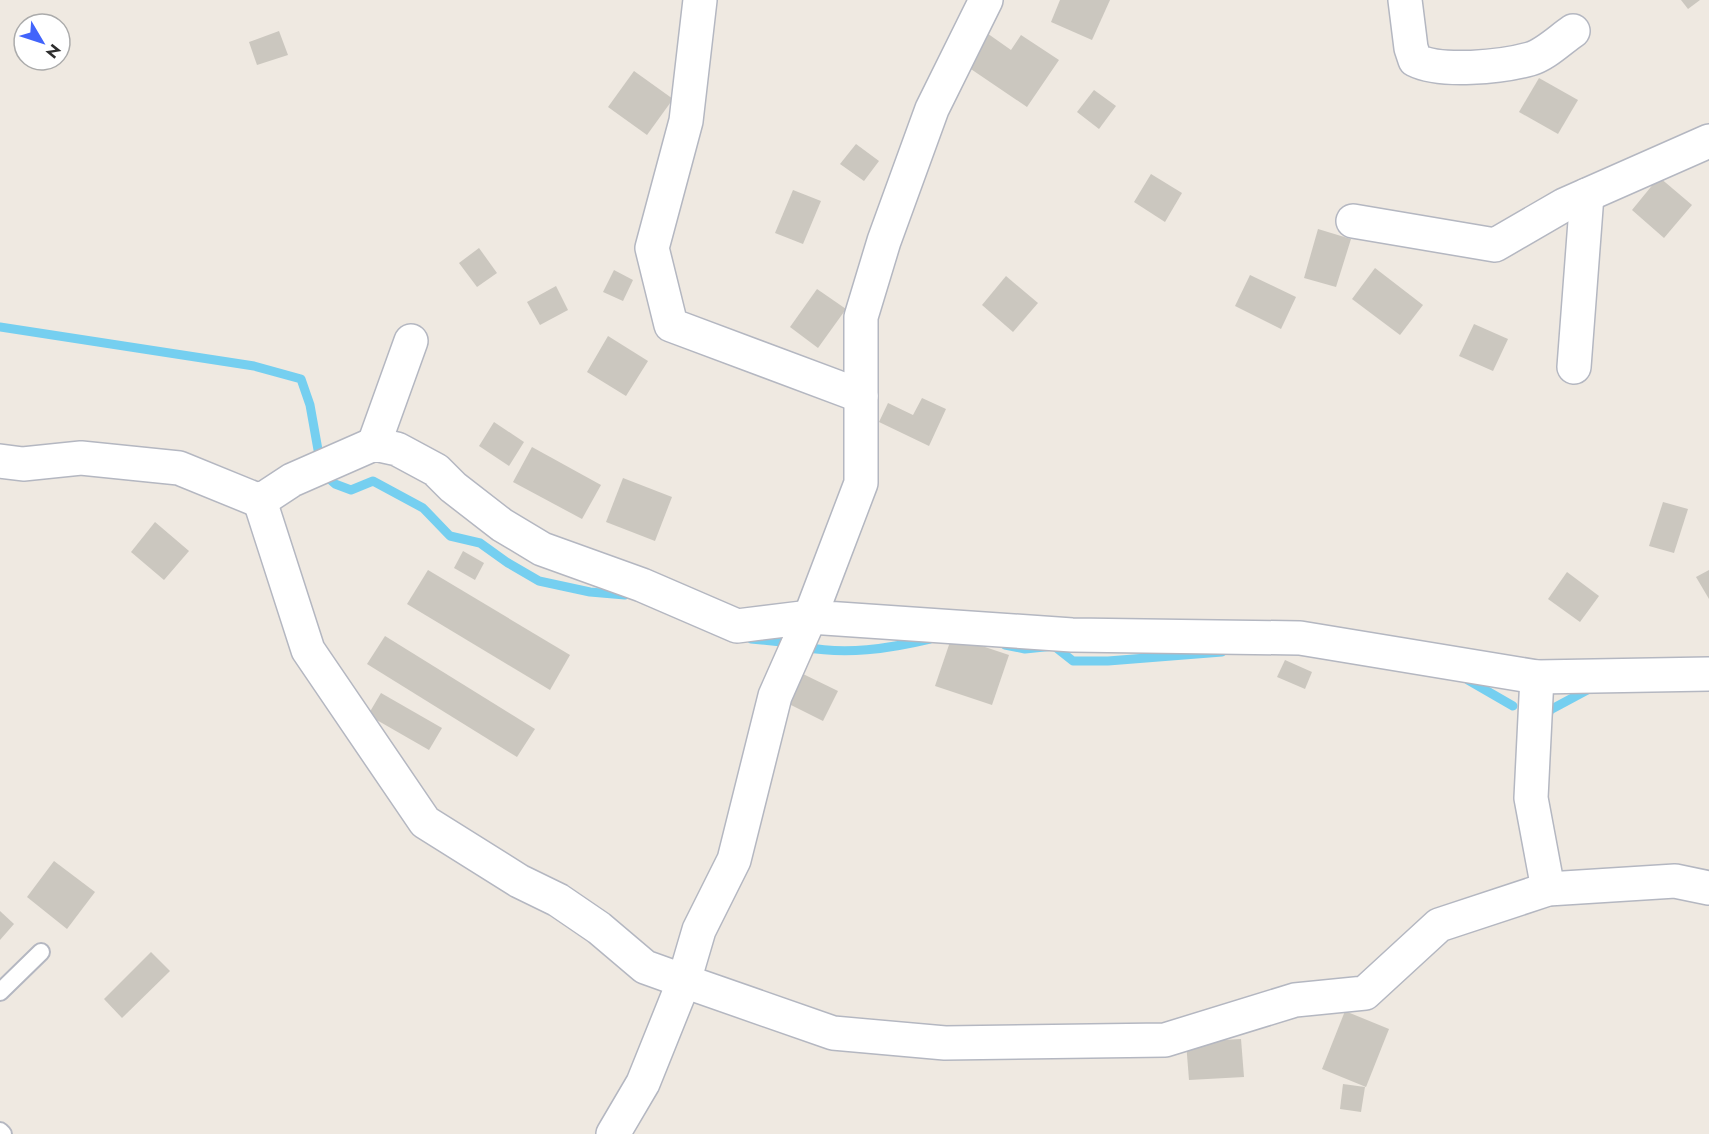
<svg xmlns="http://www.w3.org/2000/svg" width="1709" height="1134" font-family="Jost,sans-serif">
<rect width="100%" height="100%" fill="#efe9e1"/>
<g fill="none" stroke-linecap="round" stroke-linejoin="round">
<!-- stream -->
<g stroke="#75cff0" stroke-width="9">
<path d="M0,327L254,366L301,379L310,405L320,461"/>
<path d="M326,476L335,484L351,490L373,481L423,508L450,536L480,543L508,563L539,581L590,592L625,595"/>
<path d="M751,639L791,643"/>
<path d="M1005,645L1025,649L1054,646L1073,661H1108L1222,652"/>
<path d="M804,647C846,655 888,649 930,639"/>
<path d="M1468,680L1513,706"/>
<path d="M1547,718L1550,710L1591,688"/>
</g>
</g>
<!-- building -->
<g fill="#cbc7bf">
<path d="M1060,0H1110L1092,40L1051,22Z"/>
<path d="M1681,0H1700L1688,9Z"/>
<path d="M279,31L288,55L257,65L249,42Z"/>
<path d="M984,31L1011,50L1021,35L1059,60L1027,107L962,63Z"/>
<path d="M634,71L673,99L647,135L608,107Z"/>
<path d="M1539,78L1578,100L1558,134L1519,112Z"/>
<path d="M1094,90L1116,106L1099,129L1077,112Z"/>
<path d="M856,144L879,161L864,181L840,164Z"/>
<path d="M1151,174L1182,193L1165,222L1134,202Z"/>
<path d="M1659,177L1692,205L1664,238L1632,210Z"/>
<path d="M793,190L821,201L803,244L775,233Z"/>
<path d="M1318,229L1351,239L1336,287L1304,278Z"/>
<path d="M479,248L497,273L477,287L459,263Z"/>
<path d="M1375,268L1423,305L1400,335L1352,299Z"/>
<path d="M614,270L633,280L623,301L603,292Z"/>
<path d="M1250,275L1296,297L1281,329L1235,306Z"/>
<path d="M1006,276L1038,303L1013,332L982,305Z"/>
<path d="M556,286L568,310L540,325L527,302Z"/>
<path d="M817,289L846,309L818,348L790,327Z"/>
<path d="M1474,324L1508,339L1493,371L1459,356Z"/>
<path d="M608,336L648,361L626,396L587,372Z"/>
<path d="M922,398L946,409L929,446L879,422L888,403L913,415Z"/>
<path d="M494,422L524,442L509,466L479,446Z"/>
<path d="M532,447L601,485L582,519L513,482Z"/>
<path d="M623,478L672,497L655,541L606,522Z"/>
<path d="M1663,502L1688,509L1674,553L1649,546Z"/>
<path d="M155,522L189,551L164,580L131,552Z"/>
<path d="M463,551L484,563L475,580L454,568Z"/>
<path d="M428,570L570,655L550,690L407,604Z"/>
<path d="M1709,570V599L1696,577Z"/>
<path d="M1567,572L1599,596L1580,622L1548,599Z"/>
<path d="M385,636L535,729L517,757L367,664Z"/>
<path d="M952,636L1009,655L992,705L935,686Z"/>
<path d="M1285,660L1312,672L1305,689L1277,677Z"/>
<path d="M801,673L838,691L823,721L787,703Z"/>
<path d="M381,693L442,728L429,750L368,715Z"/>
<path d="M54,861L95,892L67,929L27,897Z"/>
<path d="M0,911L14,924L0,940Z"/>
<path d="M151,952L170,971L122,1018L104,999Z"/>
<path d="M1345,1011L1389,1029L1366,1087L1322,1069Z"/>
<path d="M1241,1039L1244,1077L1189,1080L1186,1042Z"/>
<path d="M1343,1084L1365,1087L1361,1112L1340,1109Z"/>
</g>
<g fill="none" stroke-linecap="round" stroke-linejoin="round">
<!-- service casing -->
<g stroke="#b4b7c1" stroke-width="20">
<g id="service">
<path d="M0,992L41,952"/>
<path d="M0,1131L3,1134"/>
</g>
</g>
<!-- minor casing -->
<g stroke="#b4b7c1" stroke-width="36">
<g id="minor">
<path d="M700,0L686,121L652,248L671,325L861,396"/>
<path d="M986,0L932,109L884,241L861,317V483L810,617L1072,635L1300,638L1537,677L1709,674"/>
<path d="M1405,0L1411,48L1415,60C1441,73 1501,67 1530,59C1545,55 1561,39 1573,31"/>
<path d="M1353,221L1495,245L1564,205L1709,141"/>
<path d="M1574,367L1587,195"/>
<path d="M374,444L411,341"/>
<path d="M0,461L23,464L81,458L179,468L260,501L292,480L374,444L397,449L436,470L453,487L502,525L542,549L642,585L737,626L810,617L775,696L734,860L699,930L684,981L833,1033L945,1043L1165,1040L1295,1000L1365,993L1439,925L1548,889L1675,881L1709,888"/>
<path d="M260,501L308,650L425,822L519,881L558,900L599,928L645,967L684,981L643,1083L613,1134"/>
<path d="M1537,677L1531,798L1548,889"/>
</g>
</g>
<!-- service -->
<use href="#service" stroke="#fff" stroke-width="16"/>
<!-- minor -->
<use href="#minor" stroke="#fff" stroke-width="33"/>
</g>
<!-- north arrow -->
<g transform="translate(42 42) rotate(129)"><circle r="28" fill="#ffffff" stroke="#ababab" stroke-width="1.5"/>
<path d="M0-4.5L10 22L0 15L-10 22Z" fill="#4264fb"/>
<text y="-9" font-size="16" font-weight="bold" text-anchor="middle" fill="#2e2e2e">N</text>
</g>
</svg>
